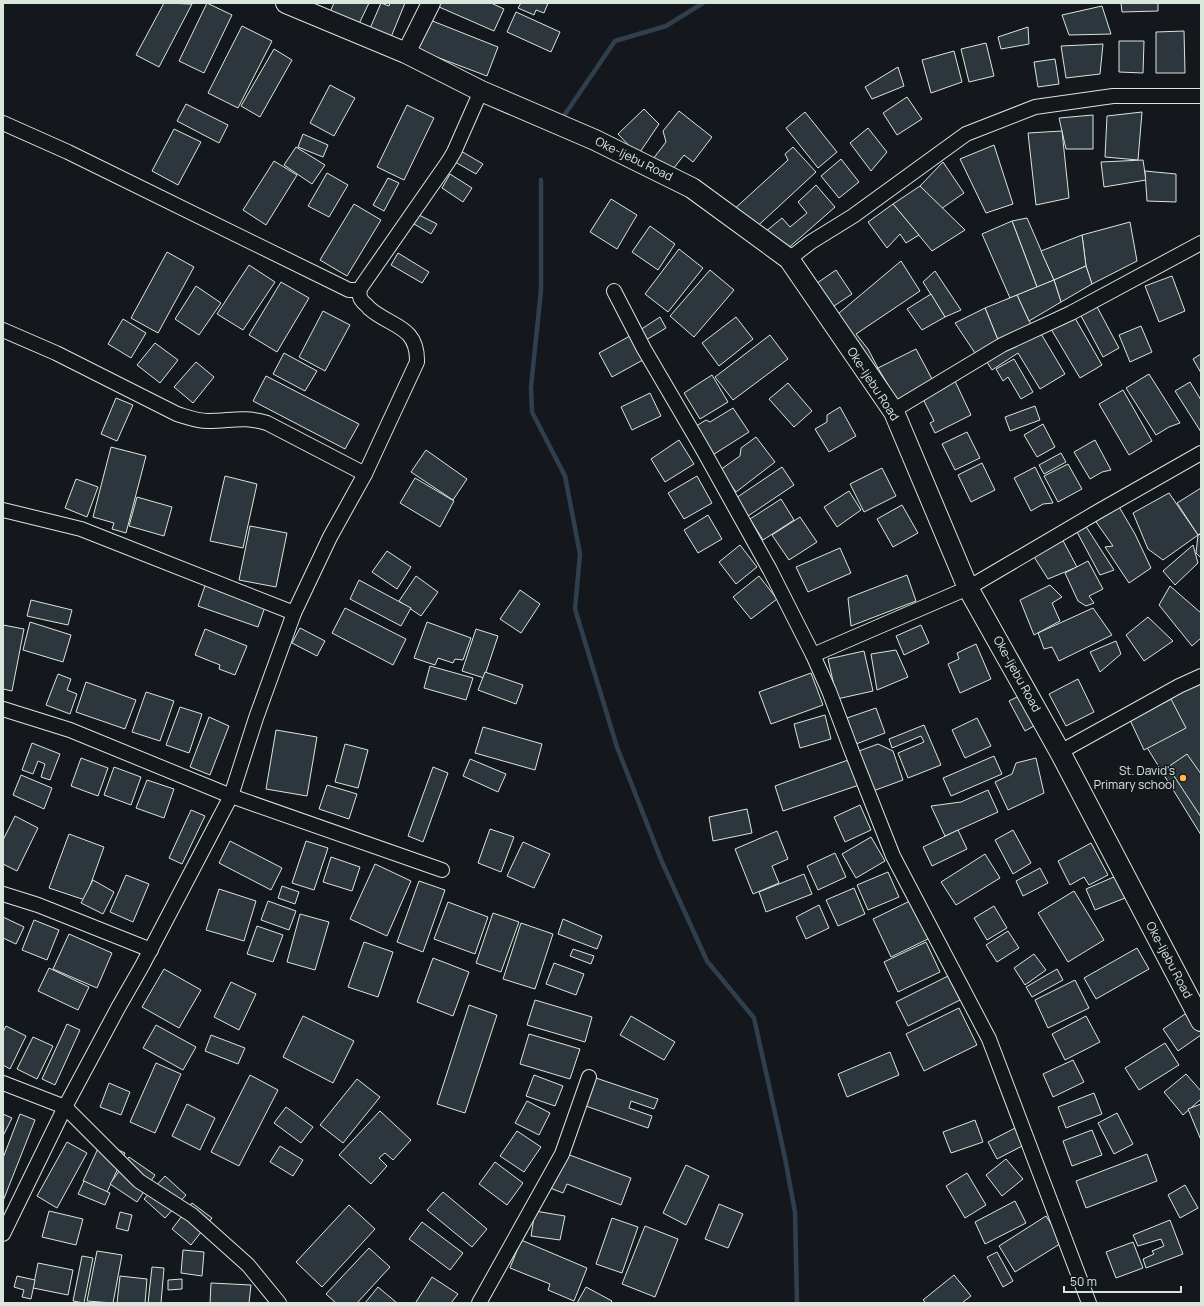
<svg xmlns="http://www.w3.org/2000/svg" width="1204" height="1306" font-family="Manrope,sans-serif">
<rect width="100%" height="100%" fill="#14181c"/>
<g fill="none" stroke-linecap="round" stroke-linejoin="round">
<!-- stream -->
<g stroke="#2f3f4d" stroke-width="4.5">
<path d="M561,120L615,41L666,26L703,3"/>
<path d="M541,180V290L531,387L532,412L565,476L580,554L575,609L617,747L662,862L707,961L754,1018L785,1158L795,1212L797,1303"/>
</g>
</g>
<!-- building -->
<g fill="#2c363c" stroke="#d8e6dc">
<path d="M164,3L192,4L159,67L136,55Z"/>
<path d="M207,3L232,15L204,73L179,61Z"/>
<path d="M334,3H369L357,28L329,14Z"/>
<path d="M381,3L389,6L390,3H405L389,42L368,33Z"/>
<path d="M430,3H491L504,9L494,31Z"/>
<path d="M521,3H548L544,13L536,10L534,15L518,8Z"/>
<path d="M1121,3H1158V11L1122,12Z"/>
<path d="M1102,6L1111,34L1069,35L1062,15Z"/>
<path d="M516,12L560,32L551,52L507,32Z"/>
<path d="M430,20L498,47L487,76L418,50Z"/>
<path d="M242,26L272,41L238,108L208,93Z"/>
<path d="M1028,27L1029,44L1001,49L998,37Z"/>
<path d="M1184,31L1185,73H1156V32Z"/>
<path d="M1119,41H1144L1143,73L1119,72Z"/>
<path d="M986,43L994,76L969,82L961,49Z"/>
<path d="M1103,44L1100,74L1066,78L1061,46Z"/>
<path d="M274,49L292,60L260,117L241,106Z"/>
<path d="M954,51L962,82L931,93L922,60Z"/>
<path d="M1055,59L1059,84L1038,87L1034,62Z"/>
<path d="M898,67L904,86L872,99L865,87Z"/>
<path d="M330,85L355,98L334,136L310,123Z"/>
<path d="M907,97L922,119L897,135L883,113Z"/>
<path d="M186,104L228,125L219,143L177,121Z"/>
<path d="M407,105L434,118L404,180L377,167Z"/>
<path d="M644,109L659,124L638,155L618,134Z"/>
<path d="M679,111L712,137L693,162L684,155L670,173L653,159L666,142L663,131Z"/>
<path d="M805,112L837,152L818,168L786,128Z"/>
<path d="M1142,112L1138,160L1105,157L1107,116Z"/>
<path d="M1093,115V149H1066L1059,118Z"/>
<path d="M868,128L887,152L871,171L850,143Z"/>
<path d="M174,129L201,142L178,185L152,171Z"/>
<path d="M1062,131L1069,198L1036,205L1028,133Z"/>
<path d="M303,134L328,145L323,157L298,147Z"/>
<path d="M994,145L1013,204L986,213L960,159Z"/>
<path d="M296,147L325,165L312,184L284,165Z"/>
<path d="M793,147L816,172L750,233L731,212L788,160L785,154Z"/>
<path d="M461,151L483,164L476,174L455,162Z"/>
<path d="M841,159L859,182L839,198L821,176Z"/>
<path d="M1143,160L1146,180L1104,187L1101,162Z"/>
<path d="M274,161L297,175L266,225L243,210Z"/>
<path d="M943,162L964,193L941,209L920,186Z"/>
<path d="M1145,171L1176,174V202L1147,201Z"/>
<path d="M327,173L348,185L329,217L308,206Z"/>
<path d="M450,174L472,188L463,202L442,188Z"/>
<path d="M388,178L399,183L384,211L373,205Z"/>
<path d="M816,185L835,207L777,258L759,237L782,218L790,227L807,213L798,202Z"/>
<path d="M920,186L965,230L932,251L893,204Z"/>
<path d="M611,199L637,215L617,249L590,232Z"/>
<path d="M354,204L381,220L347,276L320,260Z"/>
<path d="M893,204L919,235L906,243L900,234L887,248L868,222Z"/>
<path d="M419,215L437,224L431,234L414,224Z"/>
<path d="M1027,218L1054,280L1037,287L1012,221Z"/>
<path d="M1012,221L1037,287L1010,298L982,234Z"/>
<path d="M1130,222L1137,261L1092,284L1086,266L1082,235Z"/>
<path d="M650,226L675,244L658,270L632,252Z"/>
<path d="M1082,235L1086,266L1054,280L1041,251Z"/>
<path d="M679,249L703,268L668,312L645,294Z"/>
<path d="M167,252L194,267L158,333L131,318Z"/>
<path d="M398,253L429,272L422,283L391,265Z"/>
<path d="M901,261L920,291L856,334L868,349L878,368L872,373L832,319Z"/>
<path d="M249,265L275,282L243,330L217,314Z"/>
<path d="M1086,266L1092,284L1061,302L1054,280Z"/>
<path d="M710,270L734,290L694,337L670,316Z"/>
<path d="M836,270L852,294L822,314L807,290Z"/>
<path d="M935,271L961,310L945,317L923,282Z"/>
<path d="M1172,276L1185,311L1159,322L1145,286Z"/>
<path d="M1054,280L1061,302L1029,321L1017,295Z"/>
<path d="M281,282L309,298L277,352L249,335Z"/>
<path d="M196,286L221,303L199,335L175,319Z"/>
<path d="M931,294L945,317L922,330L907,309Z"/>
<path d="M1017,295L1029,321L1033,326L998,340L985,308Z"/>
<path d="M1095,303L1119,348L1103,357L1079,312Z"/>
<path d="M985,308L998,340L975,353L955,323Z"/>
<path d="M323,311L350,325L325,371L299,357Z"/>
<path d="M1071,311L1102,365L1080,378L1048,324Z"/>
<path d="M660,317L666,328L646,340L640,330Z"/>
<path d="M736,317L753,339L719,366L702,343Z"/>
<path d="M123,319L146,333L131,358L108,344Z"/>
<path d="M1141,326L1152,352L1130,362L1119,335Z"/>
<path d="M1037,327L1065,374L1040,389L1018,353L992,370L985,359Z"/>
<path d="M639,331L652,355L612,377L599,353Z"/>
<path d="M770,335L788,359L733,400L715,377Z"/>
<path d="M155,343L178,360L160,383L137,365Z"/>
<path d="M916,349L932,379L897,400L878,368Z"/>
<path d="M284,353L317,371L305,391L273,374Z"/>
<path d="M1201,354V373L1193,359Z"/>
<path d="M1014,359L1033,392L1021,399L1008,377L1003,381L996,369Z"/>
<path d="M196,362L214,377L193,403L174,387Z"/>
<path d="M1149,374L1180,423L1169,427L1156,435L1126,388Z"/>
<path d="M712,375L728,402L700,419L684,393Z"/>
<path d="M266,376L359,424L345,449L253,401Z"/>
<path d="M955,381L971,415L935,433L930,423L934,421L922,397Z"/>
<path d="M1190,382L1201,400V432L1175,391Z"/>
<path d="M788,383L812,411L794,427L769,399Z"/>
<path d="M1123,390L1152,441L1129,455L1099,404Z"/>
<path d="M650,393L661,416L632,430L621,407Z"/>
<path d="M116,398L133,405L117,441L101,434Z"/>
<path d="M1035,406L1040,420L1010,431L1005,417Z"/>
<path d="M840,407L856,436L829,452L815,429L827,422V415Z"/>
<path d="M733,408L749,432L711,456L693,428L706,420L710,422Z"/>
<path d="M1043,424L1055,447L1037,457L1024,435Z"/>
<path d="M967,432L980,458L955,470L942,444Z"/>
<path d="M756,437L775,462L736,492L720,470L740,456L741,448Z"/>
<path d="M679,440L694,464L665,482L651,459Z"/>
<path d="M1095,440L1111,470L1102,472L1090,479L1074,452Z"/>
<path d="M111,447L146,456L126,533L112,529L114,523L93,517Z"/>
<path d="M426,450L467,479L453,500L411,472Z"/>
<path d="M1061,453L1066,462L1044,474L1039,465Z"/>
<path d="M982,463L995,490L971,502L958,475Z"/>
<path d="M1068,464L1082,489L1058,502L1044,476Z"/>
<path d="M782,467L794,485L748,516L736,498Z"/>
<path d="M1035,467L1053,503L1043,504L1031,511L1014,478Z"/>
<path d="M882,468L896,496L864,512L850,484Z"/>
<path d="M225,476L257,484L243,548L210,541Z"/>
<path d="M697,476L712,503L684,519L668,493Z"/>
<path d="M415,478L454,501L440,527L400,503Z"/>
<path d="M76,479L98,487L87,517L65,508Z"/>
<path d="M1201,488V533L1198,535L1177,503Z"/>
<path d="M849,491L861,510L837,527L824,507Z"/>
<path d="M1169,493L1198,535L1163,560L1148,549L1133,513Z"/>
<path d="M137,497L172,507L164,536L129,526Z"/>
<path d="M781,499L794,520L763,540L750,519Z"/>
<path d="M902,505L918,533L893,547L877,519Z"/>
<path d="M1118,505L1135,534L1151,568L1129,583L1105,547L1113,546L1094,519Z"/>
<path d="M708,515L722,539L698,553L684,530Z"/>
<path d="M800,517L817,542L789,560L772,535Z"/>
<path d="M1085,525L1114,570L1100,575L1077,532Z"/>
<path d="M250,526L287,533L276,587L239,580Z"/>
<path d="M1201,534V558L1196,553L1198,535Z"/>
<path d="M1060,535L1077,567L1048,579L1031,552Z"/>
<path d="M740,545L757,567L736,584L719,562Z"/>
<path d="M1193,545L1198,563L1175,585L1163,571Z"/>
<path d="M840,548L851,573L808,592L796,567Z"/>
<path d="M387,551L411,567L397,589L372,572Z"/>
<path d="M1088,561L1103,589L1089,596L1094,603L1086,606L1078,601L1065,573Z"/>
<path d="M907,575L916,601L851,626L848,598Z"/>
<path d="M416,576L438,592L421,616L399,601Z"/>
<path d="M759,576L777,599L751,619L733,597Z"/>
<path d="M207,580L267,601L258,627L198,606Z"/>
<path d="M359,580L411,608L401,626L350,599Z"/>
<path d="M1050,585L1062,597L1052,603L1060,621L1034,635L1020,600Z"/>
<path d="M1170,586L1201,613V638L1192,646L1159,605Z"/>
<path d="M520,590L540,604L521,633L500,619Z"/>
<path d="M31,600L72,610L68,625L27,616Z"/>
<path d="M345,608L406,639L393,665L332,633Z"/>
<path d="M1093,608L1112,635L1059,661L1052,647L1044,649L1038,633Z"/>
<path d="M1148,617L1173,641L1144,661L1126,635Z"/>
<path d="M30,622L71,635L63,662L23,650Z"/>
<path d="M427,622L471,638L463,660L455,659L453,663L438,658L435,665L414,658Z"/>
<path d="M3,625L24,629L12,691L3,689Z"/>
<path d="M921,625L929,643L904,655L896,636Z"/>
<path d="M300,628L325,641L317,656L292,643Z"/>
<path d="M205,629L247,646L235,675L219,669L220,665L195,655Z"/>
<path d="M476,629L498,636L484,678L462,671Z"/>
<path d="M1116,641L1121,654L1100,672L1090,652Z"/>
<path d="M976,644L991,679L960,693L948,664L959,659L957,653Z"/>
<path d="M896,650L908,677L877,690L871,654Z"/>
<path d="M864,651L873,691L837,699L828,659Z"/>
<path d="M430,666L473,678L466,700L424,688Z"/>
<path d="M485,672L523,685L516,704L478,690Z"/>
<path d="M811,673L823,705L771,724L759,692Z"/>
<path d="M58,674L71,679L67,690L77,694L70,714L46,705Z"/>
<path d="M1201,678V835L1130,720Z"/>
<path d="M1078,679L1094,712L1066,726L1049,694Z"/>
<path d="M86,682L136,700L125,729L76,712Z"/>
<path d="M146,692L174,701L160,741L132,732Z"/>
<path d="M1025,693L1041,722L1025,731L1009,701Z"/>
<path d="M1171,699L1186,728L1144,750L1130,720Z"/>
<path d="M180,707L202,714L189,753L166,745Z"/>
<path d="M876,708L885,733L856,744L847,718Z"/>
<path d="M825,715L831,739L800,748L794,724Z"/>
<path d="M209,717L229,726L210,775L190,767Z"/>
<path d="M977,718L991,746L965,758L952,730Z"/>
<path d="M924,725L941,765L908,778L898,753L924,742L921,736L892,748L889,739Z"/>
<path d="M483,727L542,744L535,770L475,753Z"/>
<path d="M276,730L317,737L307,796L266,789Z"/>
<path d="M32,743L60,754L50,780L41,777L45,764L38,761L33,774L22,770Z"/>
<path d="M345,744L368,750L358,788L335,782Z"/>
<path d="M878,744L893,751L903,780L873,791L859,751Z"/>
<path d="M1187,754L1201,774V817L1168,767Z"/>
<path d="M994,756L1002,774L951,796L943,778Z"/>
<path d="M81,758L108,768L98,796L71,786Z"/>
<path d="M1036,758L1044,793L1008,810L995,782L1012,774L1016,763Z"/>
<path d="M470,759L506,774L498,792L463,776Z"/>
<path d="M851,759L859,785L783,811L775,786Z"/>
<path d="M114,767L141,777L131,805L104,795Z"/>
<path d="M433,767L448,773L423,842L408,836Z"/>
<path d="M21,775L52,788L44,809L13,795Z"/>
<path d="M147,780L174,789L164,818L136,808Z"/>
<path d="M327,785L357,794L349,819L319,809Z"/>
<path d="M988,790L998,812L945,836L931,806L961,802Z"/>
<path d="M860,805L871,830L845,842L834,817Z"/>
<path d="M747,809L752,833L713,841L709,817Z"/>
<path d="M191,810L205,816L182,864L169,858Z"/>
<path d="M15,816L38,828L17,871L3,864V840Z"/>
<path d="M490,829L514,837L501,872L478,863Z"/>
<path d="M958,830L967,849L932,866L923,847Z"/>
<path d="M1013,830L1031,863L1013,874L995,840Z"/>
<path d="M777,831L788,859L772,866L779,883L753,894L735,849Z"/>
<path d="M69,834L104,847L85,900L49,888Z"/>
<path d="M871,837L885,861L856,878L842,854Z"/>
<path d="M230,841L282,868L271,890L219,863Z"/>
<path d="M306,841L328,848L314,890L292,883Z"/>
<path d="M523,842L550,854L534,888L507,876Z"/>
<path d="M1091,843L1108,875L1089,885L1084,877L1070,885L1058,861Z"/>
<path d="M835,853L846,877L818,890L807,866Z"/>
<path d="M985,854L1000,878L956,905L941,882Z"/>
<path d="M331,857L360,867L352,891L323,882Z"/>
<path d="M375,864L411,881L387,936L350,919Z"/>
<path d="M1040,868L1048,883L1023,896L1016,881Z"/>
<path d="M888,872L899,897L868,910L857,885Z"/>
<path d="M804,874L812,894L766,912L759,892Z"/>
<path d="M126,875L149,884L133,922L110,912Z"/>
<path d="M1116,876L1125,898L1095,910L1086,889Z"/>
<path d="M93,880L114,892L103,914L81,903Z"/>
<path d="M419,881L445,890L423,952L397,942Z"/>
<path d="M282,886L299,892L295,904L278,898Z"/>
<path d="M854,888L865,914L838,926L826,900Z"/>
<path d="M219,889L256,901L244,941L206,930Z"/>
<path d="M1074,891L1104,940L1068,962L1038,913Z"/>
<path d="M916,898L934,936L891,957L873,919Z"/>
<path d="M268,901L296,911L289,930L261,920Z"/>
<path d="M448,902L488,917L475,954L434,939Z"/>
<path d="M819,905L829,928L806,939L796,917Z"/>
<path d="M994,906L1007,928L987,940L974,918Z"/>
<path d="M493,913L519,922L501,972L476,963Z"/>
<path d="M300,914L329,922L315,970L287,962Z"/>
<path d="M3,917L24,927L16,944L3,938Z"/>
<path d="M563,919L602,936L597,949L558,934Z"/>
<path d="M34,920L59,930L47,960L22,950Z"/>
<path d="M521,923L553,934L535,989L503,979Z"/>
<path d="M257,926L283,935L273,962L247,954Z"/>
<path d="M1008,931L1019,948L997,962L986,945Z"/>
<path d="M69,934L112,953L97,988L53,969Z"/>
<path d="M364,942L393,952L378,997L348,987Z"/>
<path d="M926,942L940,972L898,992L884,962Z"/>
<path d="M1137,948L1149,969L1096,999L1084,978Z"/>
<path d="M573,949L594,956L591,964L570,956Z"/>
<path d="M1034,954L1046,970L1025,985L1014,968Z"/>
<path d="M433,958L469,972L453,1016L417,1002Z"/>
<path d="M554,963L584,974L576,995L546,984Z"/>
<path d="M49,968L89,987L78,1010L38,991Z"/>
<path d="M164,969L201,990L179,1028L142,1007Z"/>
<path d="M1057,969L1063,980L1032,997L1026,987Z"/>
<path d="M948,976L960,1000L908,1026L896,1002Z"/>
<path d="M1075,980L1089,1008L1048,1028L1035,1000Z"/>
<path d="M231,982L256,994L239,1030L214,1017Z"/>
<path d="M535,1000L592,1017L585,1042L527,1025Z"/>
<path d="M469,1005L497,1015L465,1113L437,1104Z"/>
<path d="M959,1008L977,1045L924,1071L906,1034Z"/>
<path d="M1188,1012L1201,1031V1035L1178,1051L1163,1029Z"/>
<path d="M303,1016L354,1041L333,1083L283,1057Z"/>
<path d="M631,1016L675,1042L664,1060L620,1035Z"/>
<path d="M1086,1016L1100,1042L1065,1060L1052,1034Z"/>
<path d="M67,1024L80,1030L55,1085L42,1079Z"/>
<path d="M156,1025L196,1047L183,1070L143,1048Z"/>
<path d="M6,1026L26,1036L10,1069L3,1065V1032Z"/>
<path d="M529,1034L580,1049L570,1079L520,1064Z"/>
<path d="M211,1035L245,1048L238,1064L205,1051Z"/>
<path d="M33,1037L53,1046L37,1079L17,1069Z"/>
<path d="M1165,1043L1179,1065L1139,1090L1125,1068Z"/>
<path d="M890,1052L899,1075L847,1097L838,1074Z"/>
<path d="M1073,1060L1084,1082L1053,1097L1043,1074Z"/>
<path d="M156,1063L181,1074L155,1133L130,1122Z"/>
<path d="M1186,1074L1201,1091V1099L1183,1115L1164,1092Z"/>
<path d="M250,1075L278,1090L239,1166L211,1152Z"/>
<path d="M534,1075L563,1086L555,1106L526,1096Z"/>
<path d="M593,1077L658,1099L654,1109L631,1101L629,1108L652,1116L648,1128L583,1105Z"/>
<path d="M357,1079L380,1097L343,1143L320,1125Z"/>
<path d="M109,1083L130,1092L121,1115L100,1107Z"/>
<path d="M1094,1093L1102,1114L1066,1128L1058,1107Z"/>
<path d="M527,1101L550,1113L539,1135L515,1123Z"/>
<path d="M187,1104L215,1118L200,1150L172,1136Z"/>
<path d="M1201,1104V1140L1188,1109Z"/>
<path d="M286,1107L313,1127L301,1143L274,1123Z"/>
<path d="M380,1111L411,1140L393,1160L385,1153L379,1158L387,1166L371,1184L339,1155Z"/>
<path d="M1117,1113L1133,1144L1114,1154L1098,1123Z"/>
<path d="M3,1114L12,1118L3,1136Z"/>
<path d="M20,1114L35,1120L3,1201V1158Z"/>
<path d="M975,1120L983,1142L951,1153L943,1132Z"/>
<path d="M1017,1127L1026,1144L997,1159L988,1142Z"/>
<path d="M1092,1130L1102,1155L1072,1166L1063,1141Z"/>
<path d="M517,1131L541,1147L524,1172L500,1156Z"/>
<path d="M67,1142L87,1153L57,1208L37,1196Z"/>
<path d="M101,1142L125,1153L107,1192L83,1181Z"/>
<path d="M280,1146L303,1160L293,1176L270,1162Z"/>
<path d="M559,1151L631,1178L621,1205L567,1184L563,1193L545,1186Z"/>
<path d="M1147,1154L1157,1181L1086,1208L1076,1181Z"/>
<path d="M129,1157L155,1175L137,1202L110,1184Z"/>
<path d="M1006,1159L1023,1179L1002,1196L986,1175Z"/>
<path d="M495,1162L523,1183L507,1205L479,1184Z"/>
<path d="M686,1165L709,1176L686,1225L663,1213Z"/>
<path d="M967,1173L986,1205L965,1218L946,1186Z"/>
<path d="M165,1176L186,1195L165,1218L144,1199Z"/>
<path d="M84,1181L110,1193L105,1205L78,1194Z"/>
<path d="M1185,1185L1198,1208L1180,1218L1168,1195Z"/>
<path d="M443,1192L487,1229L472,1247L427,1210Z"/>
<path d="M1015,1201L1026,1223L985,1244L975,1222Z"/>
<path d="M192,1203L212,1218L191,1245L172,1229Z"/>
<path d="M719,1204L743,1214L728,1248L705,1239Z"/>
<path d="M349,1205L375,1229L322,1287L296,1262Z"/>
<path d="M49,1211L83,1219L76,1245L42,1237Z"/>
<path d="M535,1211L565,1216L560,1240L531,1236Z"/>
<path d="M120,1212L132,1215L128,1231L116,1228Z"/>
<path d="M1046,1216L1063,1242L1015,1272L999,1246Z"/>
<path d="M612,1218L638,1227L622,1273L596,1264Z"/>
<path d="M1170,1220L1183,1254L1146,1268L1143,1259L1154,1254L1152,1251L1164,1246L1161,1239L1138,1246L1133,1235Z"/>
<path d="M422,1222L463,1253L450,1270L409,1239Z"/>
<path d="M645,1226L678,1239L655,1297L622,1284Z"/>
<path d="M521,1240L587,1268L574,1301L548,1290L550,1284L510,1268Z"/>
<path d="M1133,1242L1143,1268L1116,1278L1106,1252Z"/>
<path d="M369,1248L390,1267L357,1303H336L326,1294Z"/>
<path d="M183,1250L204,1252L202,1276L181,1273Z"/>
<path d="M97,1251L122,1255L113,1303L87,1301Z"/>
<path d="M997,1252L1013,1281L1003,1287L987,1257Z"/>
<path d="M82,1256L93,1258L84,1303L73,1301Z"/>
<path d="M38,1263L73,1270L68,1295L33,1288Z"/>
<path d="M152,1267L164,1268L161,1303H148Z"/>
<path d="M954,1275L971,1296L962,1303H926L923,1300Z"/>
<path d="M17,1276L35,1280L31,1299L22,1297L24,1290L14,1287Z"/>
<path d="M120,1276L147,1279L145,1303H117Z"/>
<path d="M432,1277L458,1294L451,1303H418L416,1302Z"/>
<path d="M182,1279V1289L168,1290V1280Z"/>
<path d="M211,1283L251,1285L249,1303H210Z"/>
<path d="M378,1287L397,1303H365Z"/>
<path d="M586,1287L612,1301L610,1303H577Z"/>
</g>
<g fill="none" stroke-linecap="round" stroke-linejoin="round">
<!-- minor casing -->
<g stroke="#d8e6dc" stroke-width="16">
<g id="minor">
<path d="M3,123L68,152L349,290H359L448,162L454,152L481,91"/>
<path d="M789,259L811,242L853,216L966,134L1035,107L1113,96H1201"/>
<path d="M614,291L644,349L702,448L770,570L813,655L829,691L852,752L893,856L989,1039L1089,1303"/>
<path d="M3,330L56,353L177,414C187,417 197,421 208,421C231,421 244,416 267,423L365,474"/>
<path d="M894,412L899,407L1002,345L1071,313L1201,243"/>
<path d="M3,510L81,529L294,613"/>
<path d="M813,655L968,588L1099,511L1201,453"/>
<path d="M3,709L70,730L231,796L442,870"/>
<path d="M1060,752L1179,686L1201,676"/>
<path d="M3,894L38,905L151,950"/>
<path d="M3,1083L65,1107L139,1181L192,1215L248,1265L279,1303"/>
<path d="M3,1234L65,1107L118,1008L142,966L231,796L256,718L294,613L330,537L365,474L417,362C418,325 390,327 369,308C367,305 362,302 361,299C359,297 360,292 359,290"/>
<path d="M479,1303L562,1154L589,1077"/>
</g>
</g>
<!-- tertiary casing -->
<g stroke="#d8e6dc" stroke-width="20">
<path id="tertiary" d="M406,53L431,3"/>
</g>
<!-- secondary casing -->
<g stroke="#d8e6dc" stroke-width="22">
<path id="secondary" d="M286,3L406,53L481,91L595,140L692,188L789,259L894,412L968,588L1060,752L1201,1021"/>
</g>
<!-- minor -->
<use href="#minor" stroke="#14181c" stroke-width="14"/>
<!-- tertiary -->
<use href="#tertiary" stroke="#14181c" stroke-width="18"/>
<!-- secondary -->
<use href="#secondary" stroke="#14181c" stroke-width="20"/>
</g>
<!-- markers -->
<circle fill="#ffb74d" stroke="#14181c" stroke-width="1.5" cx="1183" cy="778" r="4"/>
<g text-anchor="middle" stroke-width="3" stroke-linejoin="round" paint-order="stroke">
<!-- street labels -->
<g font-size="12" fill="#d8e6dc" stroke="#14181c">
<text transform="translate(634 159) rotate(26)" y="4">Oke-Ijebu Road</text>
<text transform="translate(873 384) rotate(57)" y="4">Oke-Ijebu Road</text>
<text transform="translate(1017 674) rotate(61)" y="4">Oke-Ijebu Road</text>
<text transform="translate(1169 960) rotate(62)" y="4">Oke-Ijebu Road</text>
</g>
<!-- poi labels -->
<g font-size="12" fill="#d8e6dc" stroke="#14181c" text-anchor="end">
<text x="1175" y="775">St. David's<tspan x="1175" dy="14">Primary school</tspan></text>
</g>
</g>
<!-- border -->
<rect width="1204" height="1306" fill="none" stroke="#d8e6dc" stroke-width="8"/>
<!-- scale -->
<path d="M1064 1286v6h117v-6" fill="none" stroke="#d8e6dc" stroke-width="2"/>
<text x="1070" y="1286" font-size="12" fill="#d8e6dc" stroke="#14181c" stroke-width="3" paint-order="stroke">50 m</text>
</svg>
